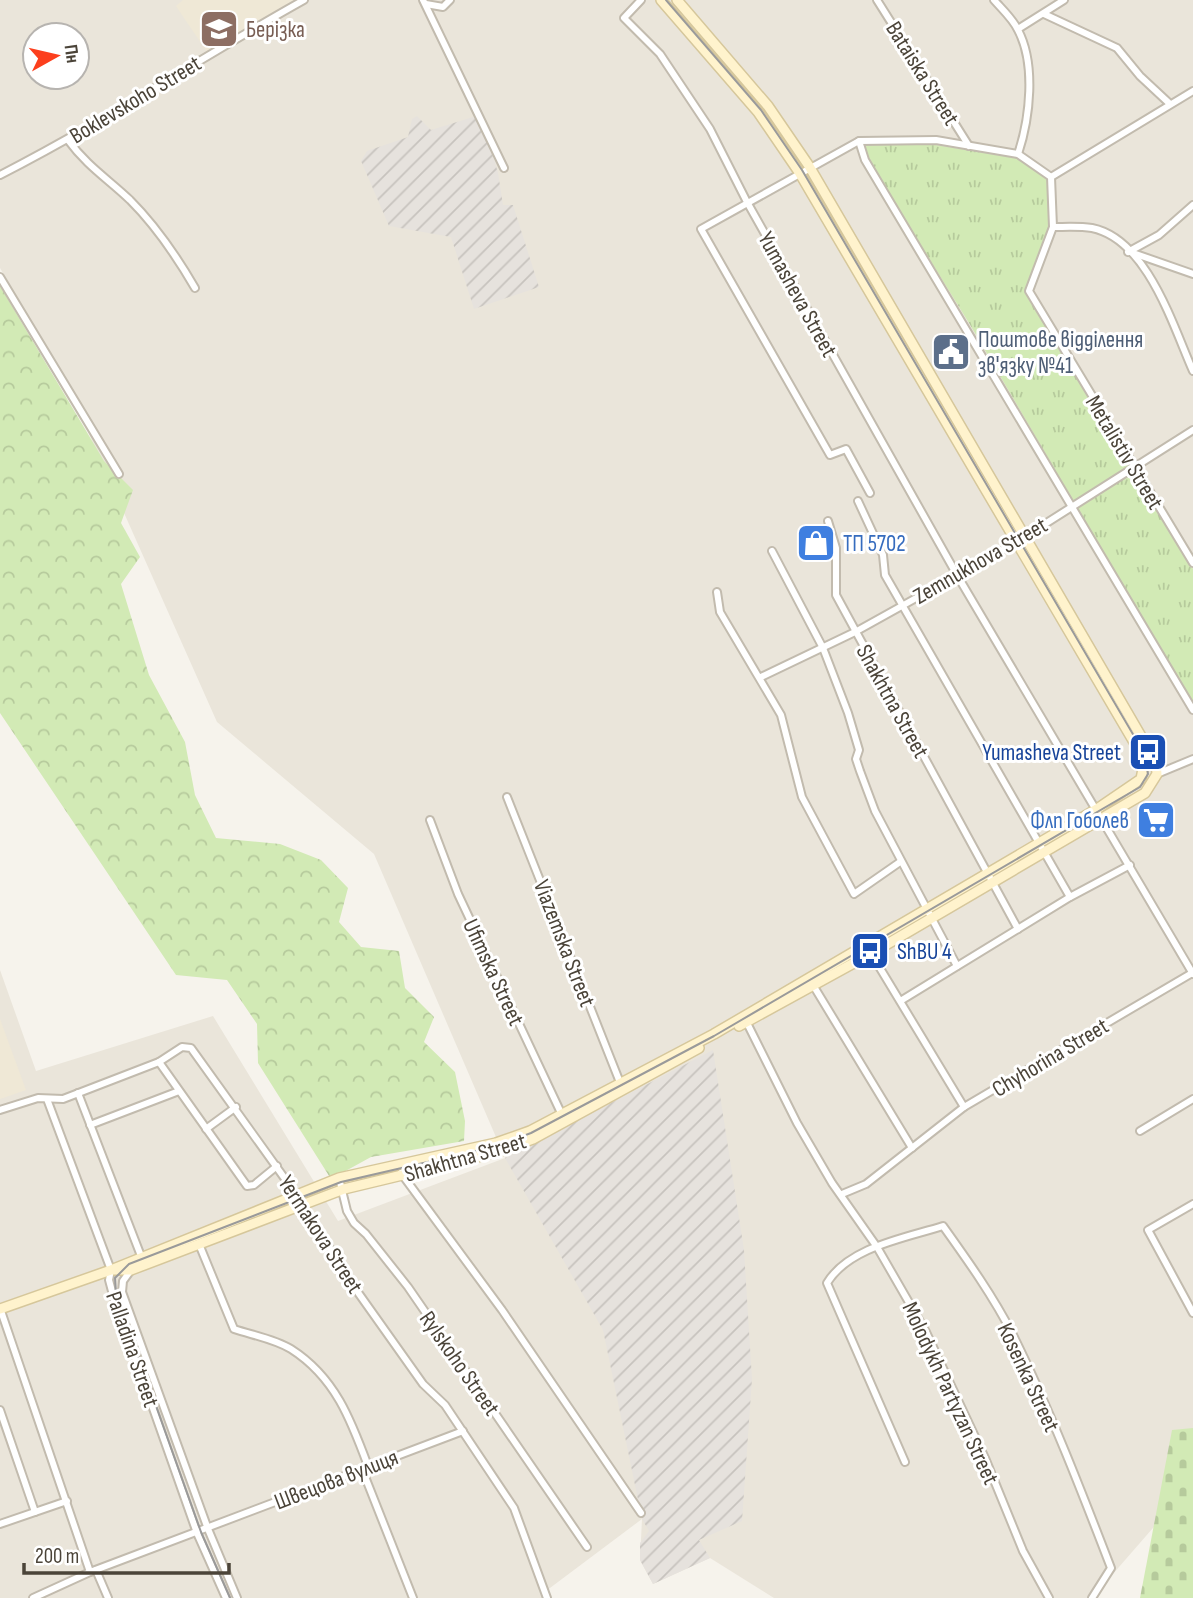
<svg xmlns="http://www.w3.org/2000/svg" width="1193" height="1598" font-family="'Sofia Sans Condensed',sans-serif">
<defs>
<pattern id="industrial-furrows" width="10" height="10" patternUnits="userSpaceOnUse" patternTransform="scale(1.75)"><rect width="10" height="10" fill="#e6e2dd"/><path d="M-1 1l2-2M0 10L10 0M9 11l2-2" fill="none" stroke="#c7c3be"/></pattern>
<pattern id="forest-crowns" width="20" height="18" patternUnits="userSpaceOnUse" patternTransform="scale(1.75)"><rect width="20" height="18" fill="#d2eab5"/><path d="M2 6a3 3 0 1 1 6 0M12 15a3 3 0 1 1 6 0" fill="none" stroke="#b6ca9c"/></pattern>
<pattern id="cemetery-stones" width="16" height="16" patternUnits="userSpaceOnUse" patternTransform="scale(1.75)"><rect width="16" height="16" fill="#d2eab5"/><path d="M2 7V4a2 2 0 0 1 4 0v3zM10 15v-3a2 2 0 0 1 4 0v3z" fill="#b6ca9c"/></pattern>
<pattern id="park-tufts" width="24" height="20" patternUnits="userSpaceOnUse" patternTransform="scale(1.75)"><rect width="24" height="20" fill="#d2eab5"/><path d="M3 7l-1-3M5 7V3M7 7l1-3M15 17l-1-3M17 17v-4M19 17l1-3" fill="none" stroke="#b6ca9c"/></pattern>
</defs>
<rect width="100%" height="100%" fill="#f6f3ec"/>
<!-- residential -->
<path fill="#eae5da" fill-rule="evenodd" d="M0,0H1193V1482L1092,1598H774L710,1558L653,1584L640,1560L642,1519L546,1591L548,1598H0V970L36,1071L213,1016L338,1221L505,1158L374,854L217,722L64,378L0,268ZM35,35H77V77H35Z"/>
<!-- industrial -->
<g fill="url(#industrial-furrows)">
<path d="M417,116L431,130L473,117L483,122L498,173L503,205H513L539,287L474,309L451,237L389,226L361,161L367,151L408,137L412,119Z"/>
<path d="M713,1050L744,1250L752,1379L742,1521L699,1540L710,1558L653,1584L640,1560V1543L649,1531L642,1519L603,1330L505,1158Z"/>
</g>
<!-- education -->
<g fill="#efe8d6">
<path d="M183,0H298L207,52L176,6Z"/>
<path d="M0,1019L26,1090L0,1099Z"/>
</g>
<!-- forest -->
<path fill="url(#forest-crowns)" d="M0,286L104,461L133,490L121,523L140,557L121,584L149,675L185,742L195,795L216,838L280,844L321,860L348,888L339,922L361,947L399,951L405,988L434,1017L424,1042L455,1072L465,1121L464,1141L371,1157L331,1179L258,1063L257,1024L227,980L176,975L0,713Z"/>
<!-- cemetery -->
<path fill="url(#cemetery-stones)" d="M1193,1428V1598H1140L1172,1430Z"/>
<!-- park -->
<path fill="url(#park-tufts)" d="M864,145H936L1017,158L1048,178L1049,227L1025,293L1193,569V705L969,323L868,160Z"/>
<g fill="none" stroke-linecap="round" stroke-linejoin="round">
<!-- minor casing -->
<g stroke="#c2bbae" stroke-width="10">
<g id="minor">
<path d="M423,0L504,168"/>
<path d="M641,0L624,18L660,54L710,129L747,202L957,575L1193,974"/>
<path d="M877,0L969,146"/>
<path d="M994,0C1002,9 1013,19 1018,30C1036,64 1030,118 1018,154"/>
<path d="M426,4L443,7L450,0"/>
<path d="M1044,14L1117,48L1140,76L1170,104"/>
<path d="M1018,29L1064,0"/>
<path d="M68,140C87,166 108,179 130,200C156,226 177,257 195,288"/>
<path d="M859,141L865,160L1193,710"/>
<path d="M0,175C104,122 202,57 304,0"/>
<path d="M1051,177L1193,91"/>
<path d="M1053,227C1065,227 1079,226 1092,228C1147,239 1173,326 1193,371"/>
<path d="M1128,252L1159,235L1193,205"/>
<path d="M1130,252L1193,274"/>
<path d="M0,277L119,474"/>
<path d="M870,493L846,449L830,455L701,229L859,141L936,140L1018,154L1051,177L1053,227L1029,291L1193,563"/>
<path d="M858,501L883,555L885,575L1070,897"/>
<path d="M828,521L836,548V595L1018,929"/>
<path d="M772,551L823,648L848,713L859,750L856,759L860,771L875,811L957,966"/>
<path d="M717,592L720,612L781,715L802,797L854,894L900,862"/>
<path d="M761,677L855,632L1015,543L1193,430"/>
<path d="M1157,774L1193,759"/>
<path d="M507,797L621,1085"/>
<path d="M430,820L458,894L562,1115"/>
<path d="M869,950L964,1107"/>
<path d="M813,985L912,1148"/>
<path d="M902,1000L1070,897L1130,865"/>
<path d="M746,1021L797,1123L832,1183L877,1247L926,1332L985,1458L1023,1551L1049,1598"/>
<path d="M159,1062L247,1186L254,1185L277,1166"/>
<path d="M78,1093L141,1256"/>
<path d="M47,1099L111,1270L109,1280L113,1295L197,1533L226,1598"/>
<path d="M0,1110L38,1098L63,1099L159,1062L182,1047L191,1048L298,1197L352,1284L423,1384L445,1405L514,1508L547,1598"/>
<path d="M90,1125L179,1091"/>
<path d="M206,1129L236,1107"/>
<path d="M1140,1131L1193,1099"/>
<path d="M401,1173L502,1310L641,1513"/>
<path d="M339,1178L347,1211L354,1223L366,1234L408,1287L587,1547"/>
<path d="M842,1194L866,1184L964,1107L1192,973"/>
<path d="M1193,1204L1148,1230L1193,1313"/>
<path d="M199,1244L234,1329C252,1335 275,1339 291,1349C335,1377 351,1420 368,1466"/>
<path d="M131,1270L123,1281L122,1292L208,1529L237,1598"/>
<path d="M0,1308L90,1572"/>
<path d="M0,1410L35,1512"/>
<path d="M905,1462L827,1283C849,1247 905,1238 943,1226C968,1261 993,1296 1013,1335C1050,1410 1081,1490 1111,1568L1092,1598"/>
<path d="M362,1469L413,1598"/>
<path d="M0,1524L67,1501"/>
<path d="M96,1570L108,1598"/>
<path d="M33,1598L90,1572L463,1431"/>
</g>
</g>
<!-- secondary casing -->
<g stroke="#d6c79b" stroke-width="12">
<g id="secondary">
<path d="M677,0L768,106L809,166L1156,762L1157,774L1145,793L872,953L739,1026"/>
<path d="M114,1270H131L344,1189L498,1152L533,1139L699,1048"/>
<path d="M0,1309L111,1270L339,1178L496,1143L530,1131L714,1034L1097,809L1141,779L1144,764L1141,754L799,172L758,112L661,0"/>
</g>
</g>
<!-- minor -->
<use href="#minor" stroke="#fff" stroke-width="6"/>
<!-- secondary -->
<use href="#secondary" stroke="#fff3cd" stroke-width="9"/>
<!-- tram -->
<path stroke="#9a9a9a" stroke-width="2" d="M230,1598L201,1532L116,1294L115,1278L129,1264L341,1182L497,1146L531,1133L714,1036L1140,787L1148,774L1144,753L802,170L761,110L666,0"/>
</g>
<!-- icons -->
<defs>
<g id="school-square" transform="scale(2.0125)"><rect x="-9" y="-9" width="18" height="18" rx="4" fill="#8d6e63" stroke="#fff"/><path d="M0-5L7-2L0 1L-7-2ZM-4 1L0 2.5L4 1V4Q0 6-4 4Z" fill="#fff"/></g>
<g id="civic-square" transform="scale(2.0125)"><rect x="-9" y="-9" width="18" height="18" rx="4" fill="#5c6f8a" stroke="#fff"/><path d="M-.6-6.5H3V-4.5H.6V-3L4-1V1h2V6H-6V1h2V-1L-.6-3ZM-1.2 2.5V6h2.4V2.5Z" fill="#fff"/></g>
<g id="shop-square" transform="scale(2.0125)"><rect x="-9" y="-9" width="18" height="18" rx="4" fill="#3f7fe0" stroke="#fff"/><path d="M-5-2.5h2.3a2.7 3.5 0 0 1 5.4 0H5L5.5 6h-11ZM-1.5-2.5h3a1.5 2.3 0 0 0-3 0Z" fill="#fff"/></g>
<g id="bus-square" transform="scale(2.0125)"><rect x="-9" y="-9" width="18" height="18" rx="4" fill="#1a4fb4" stroke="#fff"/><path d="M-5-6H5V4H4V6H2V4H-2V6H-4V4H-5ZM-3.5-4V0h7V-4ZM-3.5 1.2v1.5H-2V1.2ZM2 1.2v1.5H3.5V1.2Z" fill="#fff"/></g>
<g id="supermarket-square" transform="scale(2.0125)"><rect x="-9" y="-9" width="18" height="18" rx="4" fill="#3f7fe0" stroke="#fff"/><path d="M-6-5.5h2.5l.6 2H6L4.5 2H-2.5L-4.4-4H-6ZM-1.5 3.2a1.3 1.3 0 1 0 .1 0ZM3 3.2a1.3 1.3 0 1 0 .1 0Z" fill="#fff"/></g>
</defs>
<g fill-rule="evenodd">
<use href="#school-square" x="219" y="29"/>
<use href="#civic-square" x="951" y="352"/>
<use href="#shop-square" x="816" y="543"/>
<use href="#bus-square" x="1148" y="752"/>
<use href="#supermarket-square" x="1156" y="820"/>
<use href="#bus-square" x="870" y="951"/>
</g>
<g text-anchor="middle" stroke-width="6" stroke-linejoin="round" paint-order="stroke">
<!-- education labels -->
<g font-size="23" fill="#785e54" stroke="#fff" text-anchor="start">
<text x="246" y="37">Берізка</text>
</g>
<!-- street labels -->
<g font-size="23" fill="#4b4439" stroke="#fff">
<text transform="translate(923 73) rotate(58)" y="8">Bataiska Street</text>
<text transform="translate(135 99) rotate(-31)" y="8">Boklevskoho Street</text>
<text transform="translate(798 294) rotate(61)" y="8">Yumasheva Street</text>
<text transform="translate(1125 452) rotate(59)" y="8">Metalistiv Street</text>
<text transform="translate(980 560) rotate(-30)" y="8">Zemnukhova Street</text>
<text transform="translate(893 701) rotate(61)" y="8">Shakhtna Street</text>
<text transform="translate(565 943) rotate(69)" y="8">Viazemska Street</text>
<text transform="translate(494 972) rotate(65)" y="8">Ufimska Street</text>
<text transform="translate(1050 1057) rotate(-31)" y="8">Chyhorina Street</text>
<text transform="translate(465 1157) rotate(-16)" y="8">Shakhtna Street</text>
<text transform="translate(321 1234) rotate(57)" y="8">Yermakova Street</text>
<text transform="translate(133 1349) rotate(71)" y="8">Palladina Street</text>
<text transform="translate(460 1363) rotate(55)" y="8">Rylskoho Street</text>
<text transform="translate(1029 1377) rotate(65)" y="8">Kosenka Street</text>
<text transform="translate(951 1393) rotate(65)" y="8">Molodykh Partyzan Street</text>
<text transform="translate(336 1479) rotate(-21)" y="8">Швецова вулиця</text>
</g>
<!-- service labels -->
<g font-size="23" fill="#4e5e75" stroke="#fff" text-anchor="start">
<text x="978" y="347">Поштове відділення<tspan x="978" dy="26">зв'язку №41</tspan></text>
</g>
<!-- shop labels -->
<g font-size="23" fill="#366cbe" stroke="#fff" text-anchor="start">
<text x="843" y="551">ТП 5702</text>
<text x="1129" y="828" text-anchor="end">Флп Гоболев</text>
</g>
<!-- transit labels -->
<g font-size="23" fill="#164399" stroke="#fff" text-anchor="end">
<text x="1121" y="760">Yumasheva Street</text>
<text x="897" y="959" text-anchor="start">ShBU 4</text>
</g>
</g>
<!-- north arrow -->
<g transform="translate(56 56) rotate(82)"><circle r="33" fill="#ffffff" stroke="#b7b4b0" stroke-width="2"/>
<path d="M0-5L12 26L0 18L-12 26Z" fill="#fc3f1d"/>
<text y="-10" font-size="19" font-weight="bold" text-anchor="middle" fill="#4b4439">Пн</text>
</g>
<!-- scale -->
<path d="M24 1563v10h205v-10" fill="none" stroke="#4b4439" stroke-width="3.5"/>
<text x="35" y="1563" font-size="21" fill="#4b4439" stroke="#ffffff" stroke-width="5" paint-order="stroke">200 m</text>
</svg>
